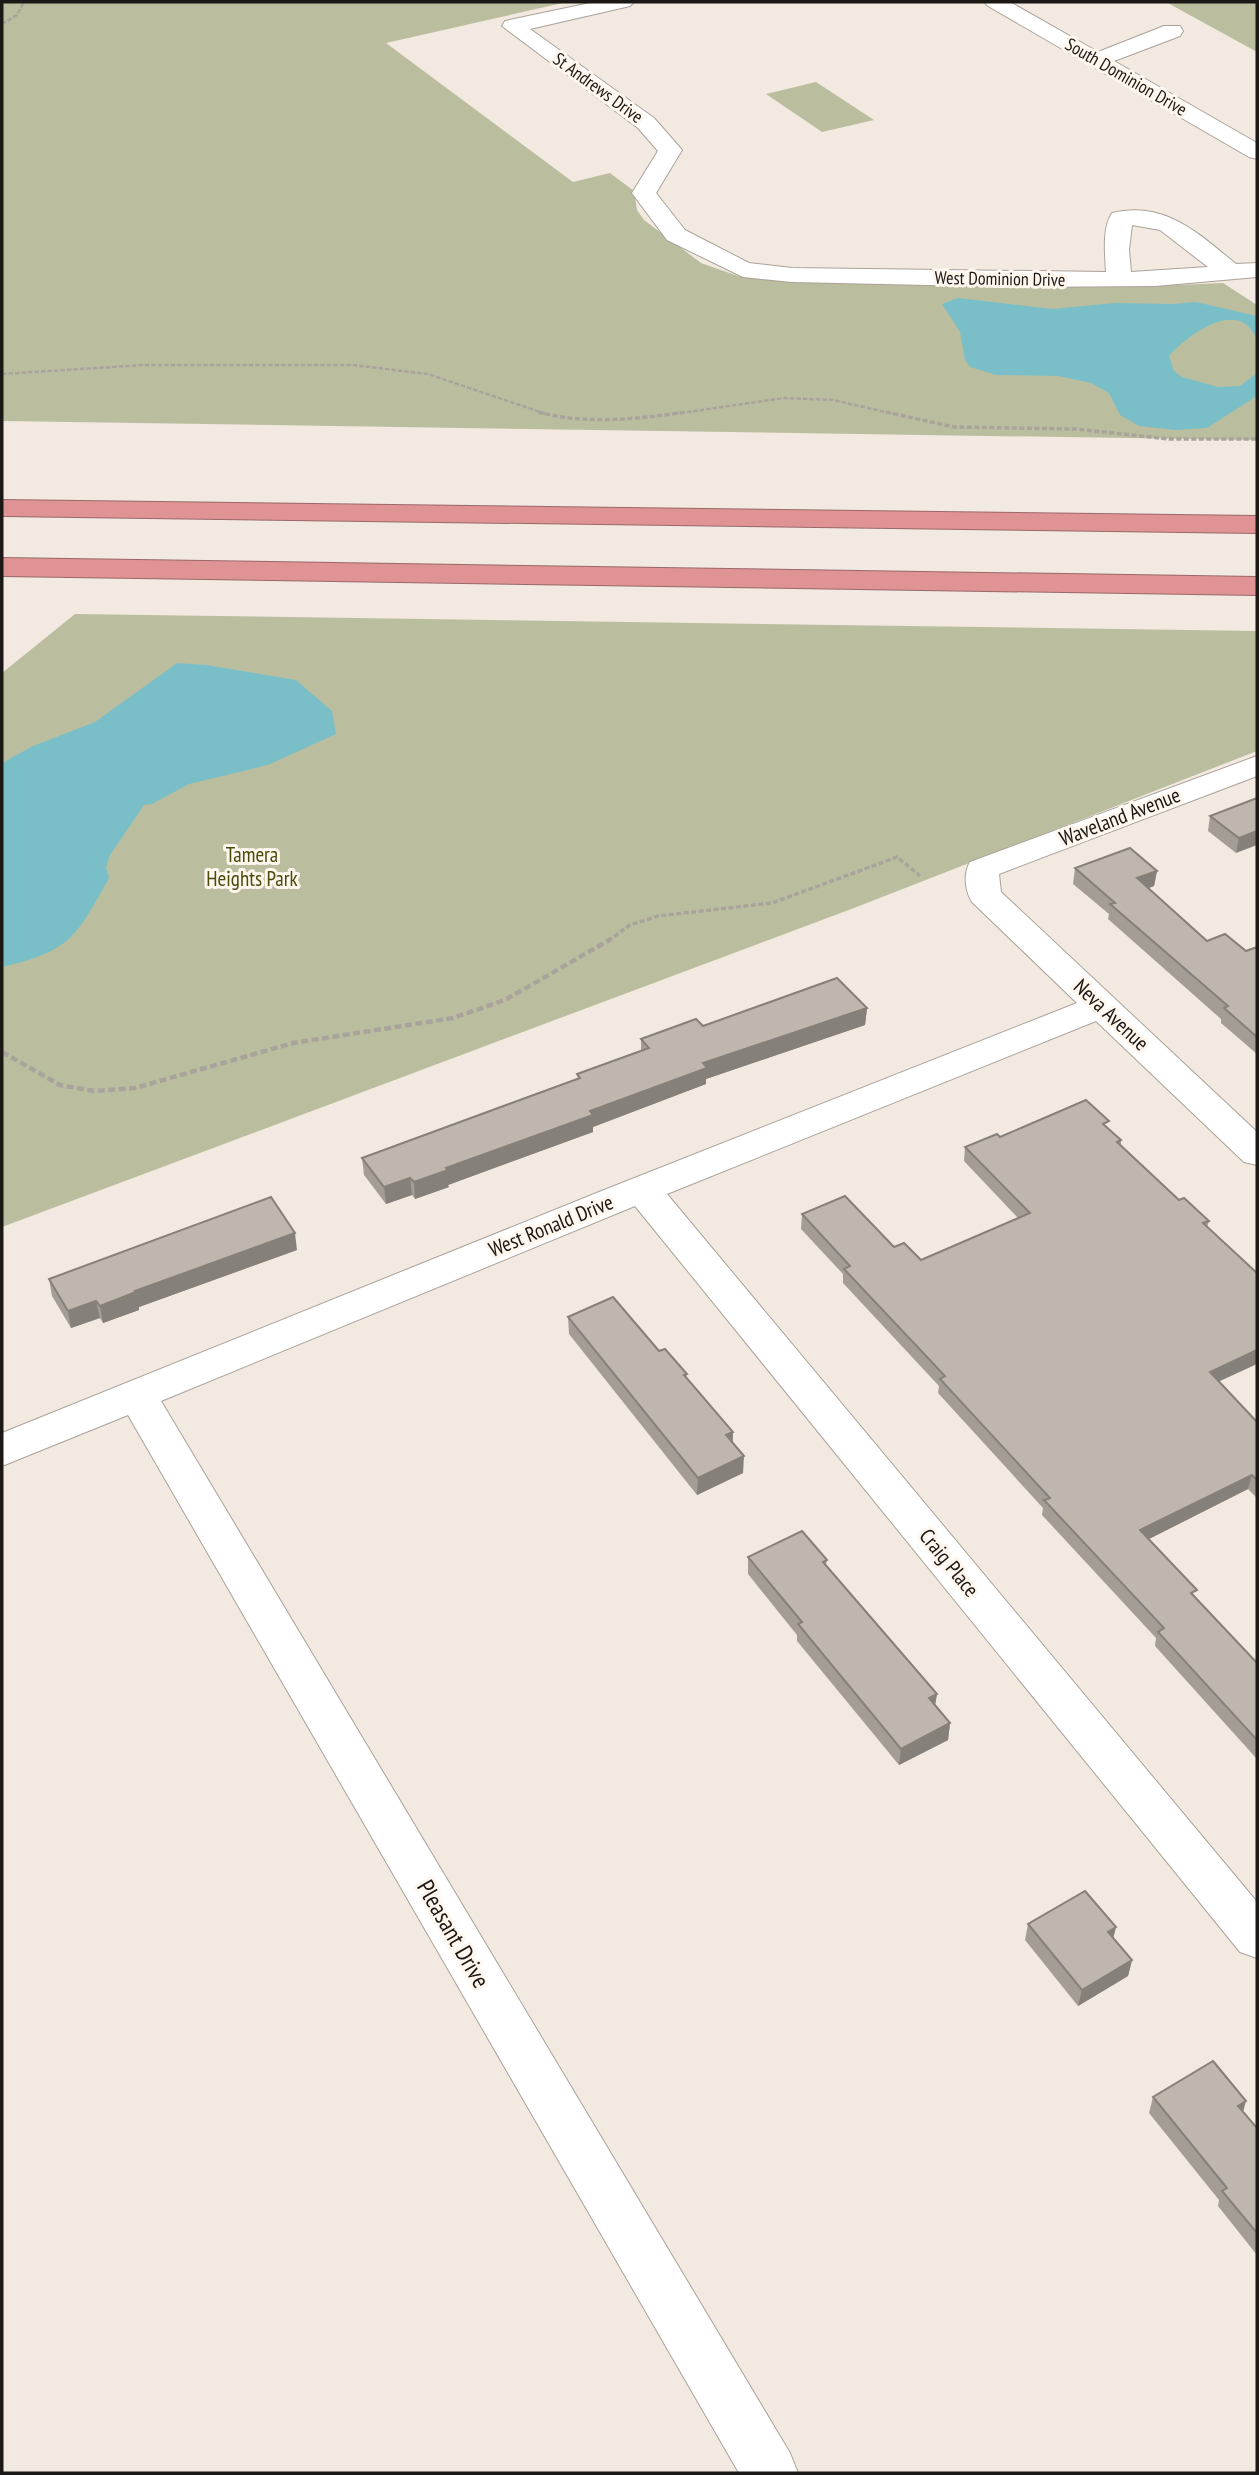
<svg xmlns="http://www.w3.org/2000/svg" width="1259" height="2475" font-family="'PT Sans Narrow',sans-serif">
<rect width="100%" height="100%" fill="#f2e9e0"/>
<!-- green -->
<g fill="#bbbe9e">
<path d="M2,2H567L386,43L573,182L610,173L634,191L637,210L644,220L701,263L738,276L761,279L790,282L1129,287L1223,283L1257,305V440L2,421Z"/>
<path d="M1166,2H1257V52Z"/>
<path d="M816,82L874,120L822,132L766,94Z"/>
<path d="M75,614L1257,631V751L854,908L2,1227V673Z"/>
</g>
<!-- water -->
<g fill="#7abfc8">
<path d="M958,298L1052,309L1115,303L1173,304L1196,302L1257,316V340C1241,296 1188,334 1169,356L1174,371L1182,377L1218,387L1240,386L1257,373V396L1207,428L1176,430L1139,426L1120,415L1109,393L1091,383L1058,376L996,375L970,367L965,360L960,332L942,304Z"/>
<path d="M177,663L206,665L296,680L332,711L336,734L268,765L189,784L152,804L144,805L110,855L106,867L109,878C76,937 71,951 2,967V763L33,746L95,722Z"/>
</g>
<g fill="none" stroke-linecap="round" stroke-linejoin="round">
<!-- minor casing -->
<g stroke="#aaa299" stroke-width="2">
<g id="minor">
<path d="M595,2H634L630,6L530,29L654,118L682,150L656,193L685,230L749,263L792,268L1106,272C1105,254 1102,228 1112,213C1165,200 1199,234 1236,264L1257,263V277L1155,286L1021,287L792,282L743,277L667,240L632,193L658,151L638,128L502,26L505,21ZM1132,225L1160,230L1208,267L1131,272L1129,250Z"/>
<path d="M984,2H1010L1098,52L1164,26H1180L1183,31L1180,36L1114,61L1257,143V159L1249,157L988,6Z"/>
<path d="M1257,756V776L999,874L1001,892L1257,1132V1165L1244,1162L1096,1021L667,1194L1257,1902V1958L1240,1952L635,1206L161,1401L790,2453L798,2473H739L128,1415L2,1466V1433L599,1192L1077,1003L972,902C965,891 963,873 970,862Z"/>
</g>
</g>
<!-- highway casing -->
<g stroke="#9a6868" stroke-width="2">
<g id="highway">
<path d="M2,500L1257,516V533L2,516Z"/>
<path d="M2,558L1257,577V595L2,576Z"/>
</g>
</g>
<!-- path-far2 -->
<g stroke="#aaa39c" stroke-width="2.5" stroke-dasharray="4.5 2" stroke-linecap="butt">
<path d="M2,24L17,15L24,2"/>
<path d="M2,374L144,365H353L428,374L546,414"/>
<path d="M674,414L784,398L833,400L894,414"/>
</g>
<!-- path-far1 -->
<g stroke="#aaa39c" stroke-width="3.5" stroke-dasharray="5 2.5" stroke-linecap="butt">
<path d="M538,412C587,425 637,419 686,412"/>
<path d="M886,412L954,427L1076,429L1169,439H1257"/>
<path d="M608,941L630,925L658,916L772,903L897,857L920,876"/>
</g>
<!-- path -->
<path stroke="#aaa39c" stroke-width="4.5" stroke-dasharray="7 3.5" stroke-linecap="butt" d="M2,1052L60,1085L94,1091L135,1088L293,1043L453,1018L505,1000L611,939"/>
<!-- minor -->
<use href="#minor" fill="#fff" fill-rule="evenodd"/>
<!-- highway -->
<use href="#highway" fill="#df9394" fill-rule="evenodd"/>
</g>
<!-- wall -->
<g fill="#a49d96">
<path d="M1257,798L1236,853L1208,831L1210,816Z"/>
<path d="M1075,868L1157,871L1154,886L1148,888L1207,941L1246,951L1257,947V1054L1221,1023V1019L1108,919L1109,914L1073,884Z"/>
<path d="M867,1008L865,1025L706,1079V1084L593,1127V1132L448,1185L449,1187L415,1199L412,1195L386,1204L364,1175L362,1158L578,1079L577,1074L641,1051V1039L703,1026Z"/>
<path d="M1108,1128L1121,1140V1146L1179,1200L1209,1221L1207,1227L1219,1381L1257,1422V1498L1248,1489L1149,1539L1196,1598L1257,1663V1759L1155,1646L1156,1638L1042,1515L1043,1508L938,1393L939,1386L843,1283V1274L801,1229L802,1214L894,1247L921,1260L1018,1218L964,1161L965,1147L1000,1137Z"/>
<path d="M297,1250L139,1307V1310L103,1323L100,1318L71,1328L52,1296L49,1279Z"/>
<path d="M568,1317L659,1351L687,1374L686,1378L733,1432V1443L743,1473L697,1495L569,1334Z"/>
<path d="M748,1557L827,1560L826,1565L937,1694L935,1705L950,1723L948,1740L899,1765L797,1641V1635L748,1574Z"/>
<path d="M1028,1924L1116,1927L1113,1938L1132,1960L1128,1976L1078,2006L1025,1940Z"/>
<path d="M1153,2097L1243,2111L1257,2128V2255L1218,2206L1219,2200L1149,2113Z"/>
</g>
<!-- shaded-wall -->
<g fill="#86807a">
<path d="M1257,831V845L1236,853L1239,838Z"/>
<path d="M1157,871L1154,886L1134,894L1137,878Z"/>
<path d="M867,1008L865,1025L706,1079V1084L593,1127V1132L448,1185L449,1187L415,1199L414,1182L446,1168L590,1111L703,1063Z"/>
<path d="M410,1178L412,1195L386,1204L384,1187Z"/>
<path d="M295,1233L297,1250L139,1307V1310L103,1323L100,1306L135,1291Z"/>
<path d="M96,1301L100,1318L71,1328L68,1311Z"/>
<path d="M1257,1350V1364L1207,1387L1210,1372Z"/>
<path d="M733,1432L732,1449L726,1435Z"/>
<path d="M744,1456L743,1473L697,1495L698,1478Z"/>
<path d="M1252,1475L1248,1489L1137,1545L1140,1530Z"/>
<path d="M937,1694L934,1711L929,1698Z"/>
<path d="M950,1723L948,1740L899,1765L901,1749Z"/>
<path d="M1116,1927L1112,1943L1108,1932Z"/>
<path d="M1132,1960L1128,1976L1078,2006L1082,1990Z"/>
<path d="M1246,2101L1242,2116L1238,2106Z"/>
</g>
<!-- building -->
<g fill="#bfb7ae" stroke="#86807a" stroke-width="2">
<path d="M1257,798V831L1239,838L1210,816Z"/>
<path d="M1130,848L1157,871L1137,878L1207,941L1225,934L1246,951L1257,947V1037L1224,1008L1228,1006L1110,904L1115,903L1075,868Z"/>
<path d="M837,978L867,1008L703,1063L707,1068L590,1111L593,1115L446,1168L448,1170L414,1182L410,1178L384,1187L362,1158L580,1078L577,1074L649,1048L641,1039L696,1019L703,1026Z"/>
<path d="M1086,1100L1109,1121L1103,1124L1121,1140L1117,1142L1179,1200L1184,1198L1209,1221L1203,1223L1257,1273V1350L1210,1372L1257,1422V1480L1252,1475L1140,1530L1197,1590L1191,1593L1257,1663V1740L1158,1632L1164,1628L1044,1500L1050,1498L940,1379L945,1376L844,1269L850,1266L802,1214L845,1196L894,1247L904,1243L921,1260L1030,1213L965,1147L997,1134L1000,1137Z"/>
<path d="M271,1197L295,1233L135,1291L136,1292L100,1306L96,1301L68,1311L49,1279Z"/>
<path d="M613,1297L659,1351L665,1349L687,1374L684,1375L733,1432L726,1435L744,1456L698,1478L568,1317Z"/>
<path d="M802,1531L827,1560L823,1562L937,1694L929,1698L950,1723L901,1749L798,1624L802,1622L748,1557Z"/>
<path d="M1085,1891L1116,1927L1108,1932L1132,1960L1082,1990L1028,1924Z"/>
<path d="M1213,2061L1246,2101L1238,2106L1257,2128V2233L1222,2191L1227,2188L1153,2097Z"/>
</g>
<g text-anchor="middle" stroke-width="6" stroke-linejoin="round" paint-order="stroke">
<!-- far-street labels -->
<g font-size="18" fill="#1b1815" stroke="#fff6ed">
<text transform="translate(1126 77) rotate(30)" y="6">South Dominion Drive</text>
<text transform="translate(598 88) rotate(36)" y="6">St Andrews Drive</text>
<text transform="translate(1000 279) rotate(1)" y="6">West Dominion Drive</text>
</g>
<!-- street labels -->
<g font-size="21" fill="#1b1815" stroke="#fff6ed">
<text transform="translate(1120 817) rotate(-21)" y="7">Waveland Avenue</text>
<text transform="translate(1111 1015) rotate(43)" y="7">Neva Avenue</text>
<text transform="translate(551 1226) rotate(-22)" y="7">West Ronald Drive</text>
<text transform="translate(949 1563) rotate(51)" y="7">Craig Place</text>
</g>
<!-- park labels -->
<g font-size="21" fill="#484b0d" stroke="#fff6ed">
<text x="252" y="862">Tamera<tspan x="252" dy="24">Heights Park</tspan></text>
</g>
<!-- near-street labels -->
<g font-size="24" fill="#1b1815" stroke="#fff6ed">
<text transform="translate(453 1934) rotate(60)" y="8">Pleasant Drive</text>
</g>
</g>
<!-- border -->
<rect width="1259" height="2475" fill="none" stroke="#1b1815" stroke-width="7"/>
</svg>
